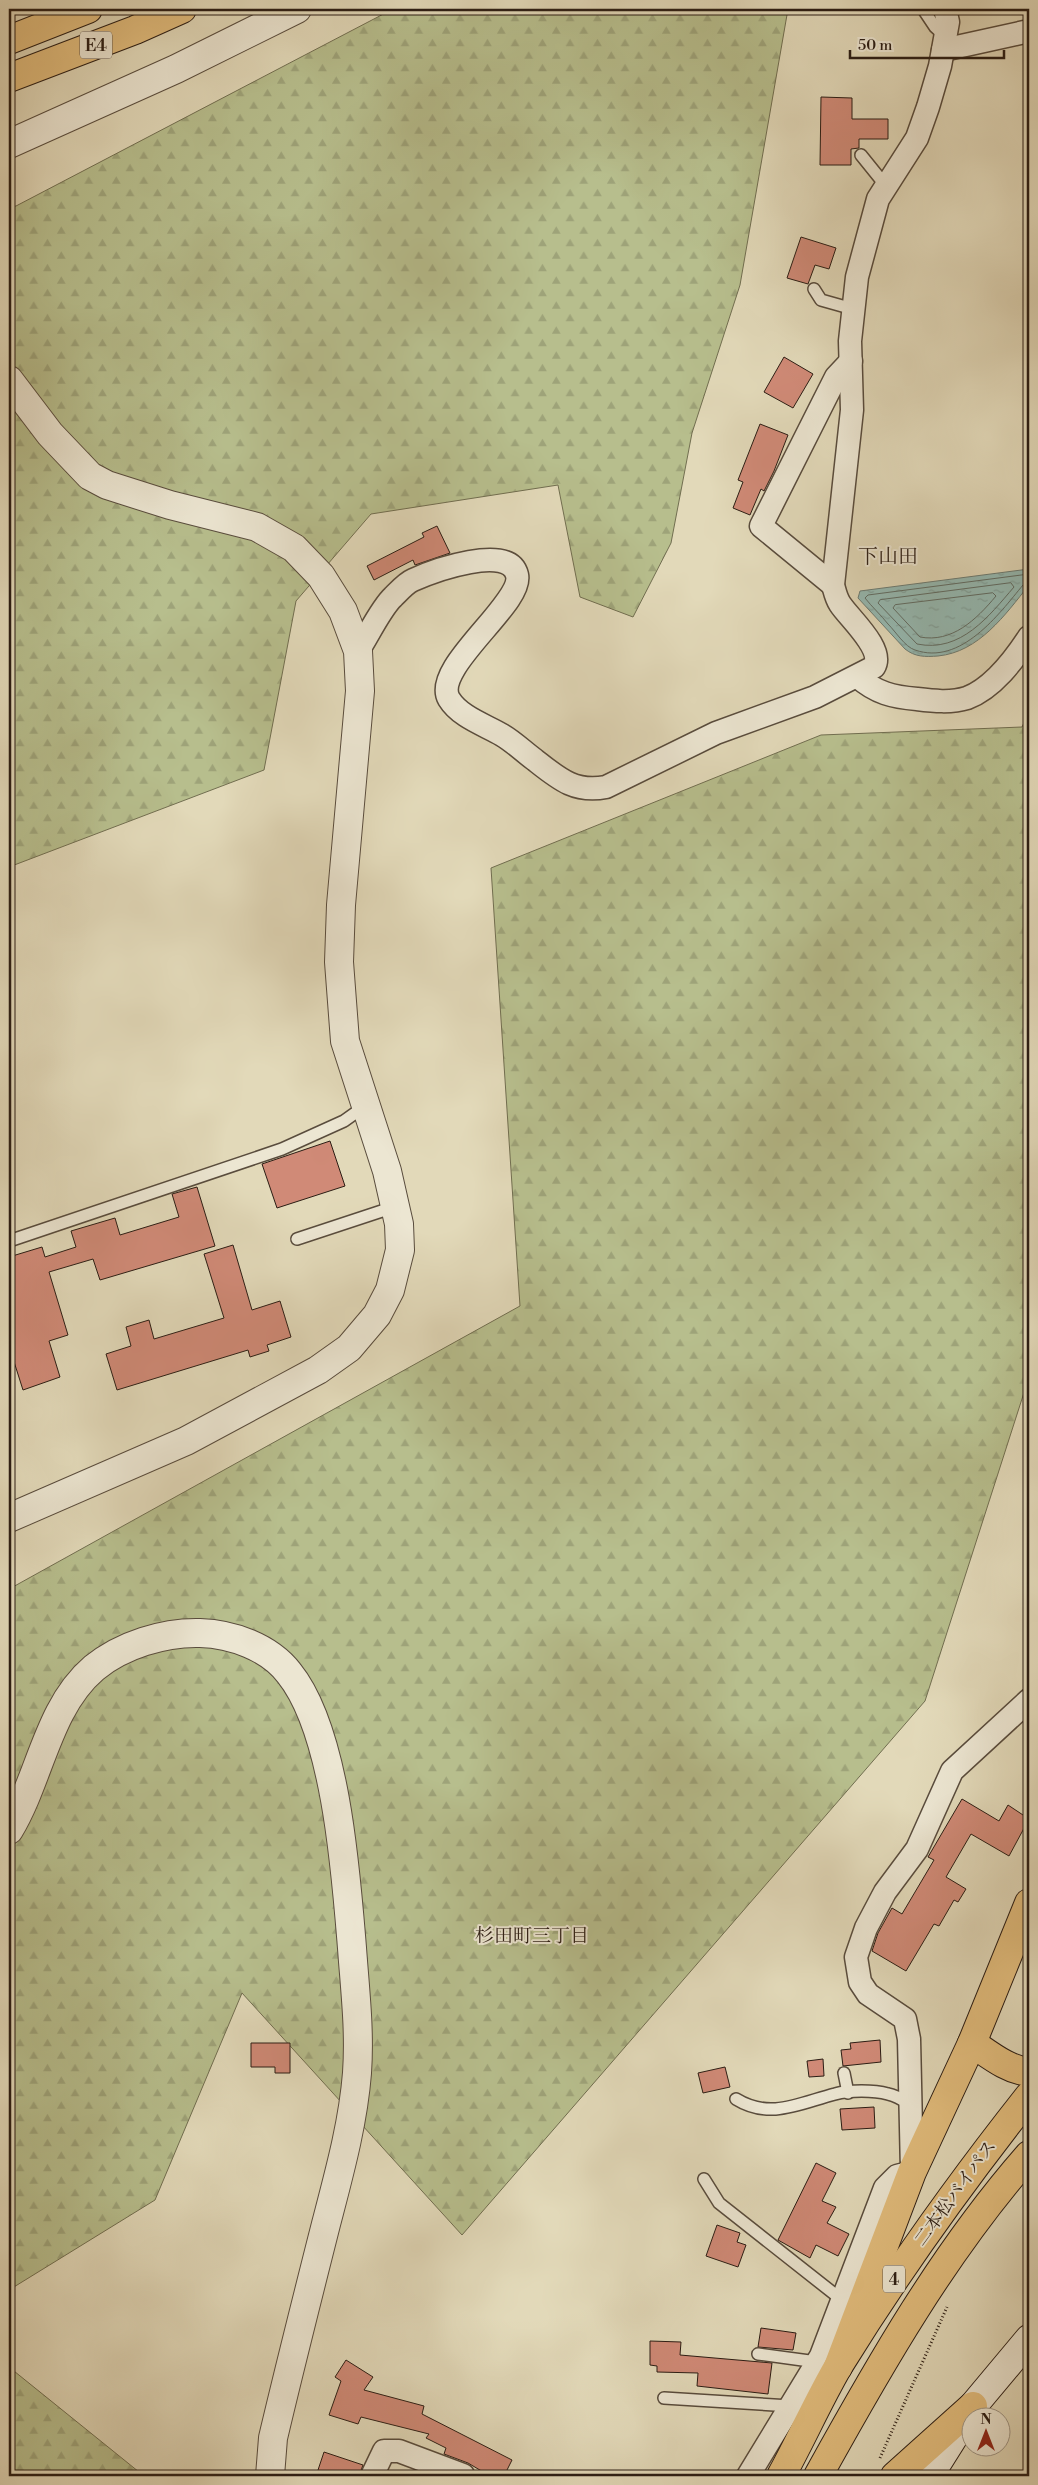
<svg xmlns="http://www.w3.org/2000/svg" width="1038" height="2485" font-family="'Libre Bodoni','Noto Serif JP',serif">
<defs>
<pattern id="forest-firs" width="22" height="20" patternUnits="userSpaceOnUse" patternTransform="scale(1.25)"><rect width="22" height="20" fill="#b7be8d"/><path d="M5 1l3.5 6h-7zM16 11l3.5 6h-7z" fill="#9ea379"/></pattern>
<pattern id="water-ripples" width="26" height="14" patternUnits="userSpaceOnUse" patternTransform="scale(1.25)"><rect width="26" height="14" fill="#95bab3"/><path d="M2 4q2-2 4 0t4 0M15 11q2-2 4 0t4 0" fill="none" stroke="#819f99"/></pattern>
</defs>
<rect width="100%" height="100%" fill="#e2d9b9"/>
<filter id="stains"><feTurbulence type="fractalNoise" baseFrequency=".004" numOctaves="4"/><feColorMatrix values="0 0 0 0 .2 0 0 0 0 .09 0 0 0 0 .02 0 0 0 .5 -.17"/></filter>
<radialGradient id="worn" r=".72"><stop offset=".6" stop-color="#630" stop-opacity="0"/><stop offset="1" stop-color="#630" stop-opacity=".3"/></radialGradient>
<!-- forest -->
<g fill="url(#forest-firs)" stroke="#716e50">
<path d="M393,9H788L740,285L692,433L671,543L633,617L580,597L558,485L371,514L296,601L264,770L9,867V207L16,206Z"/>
<path d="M1029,712V1377L925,1701L462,2235L242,1993L155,2200L9,2290V1586L11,1588L520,1306L491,868L821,735L1022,727Z"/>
<path d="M9,2367L144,2476H9Z"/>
</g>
<!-- water -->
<path fill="url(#water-ripples)" stroke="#6b7b73" d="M1029,569V585C1005,615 979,652 938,656C925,657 915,657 905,649L858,598L860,591Z"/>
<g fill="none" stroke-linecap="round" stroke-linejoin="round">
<!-- shore -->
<g stroke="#606c64" stroke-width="1">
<path d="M1029,574L868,595L865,598C872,607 881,615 888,624C896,632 905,647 915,650C961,666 999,614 1023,585L1029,583"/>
<path d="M1011,583L1014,587C989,616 961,653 917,644L878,603L880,600Z"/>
<path d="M993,593L996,596C976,620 952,643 920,637L893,608L895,605Z"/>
</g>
</g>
<!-- building -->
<g fill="#d08a77" stroke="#2b1d14">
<path d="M821,97L852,98V119H888V139H859V148L851,149V165H820Z"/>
<path d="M801,237L836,248L829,269L815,265L808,284L787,278Z"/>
<path d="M784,357L813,374L793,408L764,392Z"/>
<path d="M760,424L788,435L774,471L764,491L761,489L750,515L733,508L743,482L738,480Z"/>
<path d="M437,526L450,553L415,565L413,560L374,580L367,566L424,537L422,533Z"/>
<path d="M330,1141L345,1186L277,1208L262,1164Z"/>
<path d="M197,1187L215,1246L100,1280L93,1259L49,1272L68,1335L49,1341L60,1377L23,1390L9,1346V1257L42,1247L45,1257L76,1247L71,1231L115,1218L120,1235L179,1217L172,1194Z"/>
<path d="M233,1245L252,1310L280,1301L291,1337L267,1345L269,1351L250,1357L248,1350L117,1390L106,1354L131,1346L126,1327L149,1320L154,1339L224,1318L204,1254Z"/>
<path d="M962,1799L999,1821L1008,1805L1029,1819L1009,1856L971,1834L946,1877L966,1889L958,1902L954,1900L939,1926L934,1924L906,1971L872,1951L878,1933L892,1908L902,1914L934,1860L928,1857Z"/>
<path d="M880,2040L881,2062L843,2066L841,2050L851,2049L850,2043Z"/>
<path d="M251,2043H290V2073H275V2067H251Z"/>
<path d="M823,2059L824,2076L809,2077L807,2061Z"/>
<path d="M725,2067L730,2087L703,2093L698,2073Z"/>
<path d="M874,2107L875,2128L842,2130L840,2109Z"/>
<path d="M816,2163L836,2173L822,2201L836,2207L827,2223L849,2234L838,2256L816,2245L810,2258L778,2240Z"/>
<path d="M717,2225L740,2233L737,2242L746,2245L738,2267L706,2256Z"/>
<path d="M761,2328L796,2333L793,2350L758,2347Z"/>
<path d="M650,2341L681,2342L680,2355L772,2363L768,2394L697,2386L698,2373L657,2372V2366L650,2365Z"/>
<path d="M346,2360L373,2377L364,2390L424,2406L422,2414L512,2460L504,2476H490L468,2463L444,2454L446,2448L426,2438L429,2434L361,2417L358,2424L329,2415L341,2381L335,2377Z"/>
<path d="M324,2452L363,2465L359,2476H316Z"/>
</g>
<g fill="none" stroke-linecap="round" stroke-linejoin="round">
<!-- service casing -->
<g stroke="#594c3d" stroke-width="14">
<g id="service">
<path d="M923,9L935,27L946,37"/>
<path d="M861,155L886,186"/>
<path d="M814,289L821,300L853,309"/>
<path d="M297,1239L394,1207"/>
<path d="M9,1241L282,1149L344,1121L365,1106"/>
<path d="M844,2073L848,2093"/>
<path d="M736,2099C770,2120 800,2103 835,2094C849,2090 874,2090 888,2094C895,2095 903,2100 909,2104"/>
<path d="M704,2179L719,2203L842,2300"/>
<path d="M758,2354L817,2362"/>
<path d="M664,2398L790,2406"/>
</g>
</g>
<!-- minor casing -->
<g stroke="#594c3d" stroke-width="25">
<g id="minor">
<path d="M943,50L1029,31"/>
<path d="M833,585L761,526L836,377L851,361"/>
<path d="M358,651C368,636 381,608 393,597C399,591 406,583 413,580C433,571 509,543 517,575C524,603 431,668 449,699C460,717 485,725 502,735C514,742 524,752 535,760C559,779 575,793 606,787L716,733L815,697L874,667C885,649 849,618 840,604C836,598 835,592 833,585L852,410L850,341L857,277L878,199L917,138L928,107L940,66L948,22L945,9"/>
<path d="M858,677C876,693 893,697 917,699C933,701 951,703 967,698C993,688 1014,660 1029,637"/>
<path d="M372,2476L384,2451H399L463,2475"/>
<path d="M748,2476L821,2356L885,2188L897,2176L912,2172L909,2039L905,2019L868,1994L860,1982L856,1957L866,1928L885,1892L917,1849L952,1771L1029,1700"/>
</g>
</g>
<!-- tertiary casing -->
<g stroke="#594c3d" stroke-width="30">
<g id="tertiary">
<path d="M9,144L176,69L297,9"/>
<path d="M9,380L50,434L90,476L107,485L170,505L257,527L294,548L321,576L343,611L358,651L360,691L341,905L339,962L345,1041L387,1171L399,1224L400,1250L390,1290L377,1315L349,1348L318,1370L186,1441L9,1518"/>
<path d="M9,1830C40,1779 47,1708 94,1668C122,1645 164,1632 200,1633C232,1634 269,1647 289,1673C336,1731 346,1874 352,1948C355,1990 360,2031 357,2073C353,2124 339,2174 326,2224C308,2295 290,2366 273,2438L270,2476"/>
</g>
</g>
<!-- secondary casing -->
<g stroke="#2b1d14" stroke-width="30">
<path id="secondary" d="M929,2476L973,2406L1029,2339"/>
</g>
<!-- trunk casing -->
<g stroke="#2b1d14" stroke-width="30">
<g id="trunk">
<path d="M972,2043C990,2055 1008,2070 1029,2072"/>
<path d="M838,2367L912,2172L972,2043L1029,1903"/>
<path d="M781,2476C801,2440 818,2401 839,2365C897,2271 961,2182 1029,2096"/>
<path d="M818,2476C880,2364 944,2252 1029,2155"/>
<path d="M895,2476L973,2406"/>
</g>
</g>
<!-- motorway casing -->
<g stroke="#2b1d14" stroke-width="30">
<g id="motorway">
<path d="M9,40L88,9"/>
<path d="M9,78L135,30L182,9"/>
</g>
</g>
<!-- path -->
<path stroke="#2b1d14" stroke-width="3" stroke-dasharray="1 2.5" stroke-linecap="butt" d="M880,2458L947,2307"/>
<!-- service -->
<use href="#service" stroke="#ece6d2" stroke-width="11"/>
<!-- minor -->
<use href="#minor" stroke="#ece6d2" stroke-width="22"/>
<!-- tertiary -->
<use href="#tertiary" stroke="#ece6d2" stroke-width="28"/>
<!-- secondary -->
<use href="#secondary" stroke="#ece6d2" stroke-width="28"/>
<!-- trunk -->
<use href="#trunk" stroke="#e1bc7c" stroke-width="28"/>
<!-- motorway -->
<use href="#motorway" stroke="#e1bc7c" stroke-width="28"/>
</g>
<g text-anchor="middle" stroke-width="4" stroke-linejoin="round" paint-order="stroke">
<!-- shield labels -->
<g fill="#ece6d2" stroke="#65594d" stroke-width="1">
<rect x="80" y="31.5" width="32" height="27" rx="4"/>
<rect x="883" y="2265.5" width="22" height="27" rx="4"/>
</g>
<g font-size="16" font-weight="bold" fill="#2b1d14">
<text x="96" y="51">E4</text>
<text x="894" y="2285">4</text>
</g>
<!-- street labels -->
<g font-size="18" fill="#2b1d14" stroke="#ece6d2">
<text transform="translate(955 2193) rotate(-54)" y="6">二本松バイパス</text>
</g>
<!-- neighbourhood labels -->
<g font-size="19" fill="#2b1d14" stroke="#ece6d2">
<text x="532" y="1942">杉田町三丁目</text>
</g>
<!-- quarter labels -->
<g font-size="20" fill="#2b1d14" stroke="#ece6d2">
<text x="888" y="563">下山田</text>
</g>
</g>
<!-- margin -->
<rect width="1038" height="2485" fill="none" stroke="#e2d9b9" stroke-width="30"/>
<rect x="10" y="10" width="1018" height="2465" fill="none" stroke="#2b1d14" stroke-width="2.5"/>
<rect x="15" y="15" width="1008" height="2455" fill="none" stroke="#2b1d14"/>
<!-- north arrow -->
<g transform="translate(986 2432)"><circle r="24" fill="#ece6d2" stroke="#9f9686"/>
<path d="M0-4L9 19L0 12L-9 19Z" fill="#8f2418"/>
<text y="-8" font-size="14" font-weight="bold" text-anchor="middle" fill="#2b1d14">N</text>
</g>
<!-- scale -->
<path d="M850 50v8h154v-8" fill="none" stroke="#2b1d14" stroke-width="2.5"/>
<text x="858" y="50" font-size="15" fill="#2b1d14" stroke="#ece6d2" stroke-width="4" paint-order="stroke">50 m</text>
<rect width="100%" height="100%" filter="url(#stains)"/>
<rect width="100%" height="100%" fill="url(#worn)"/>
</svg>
